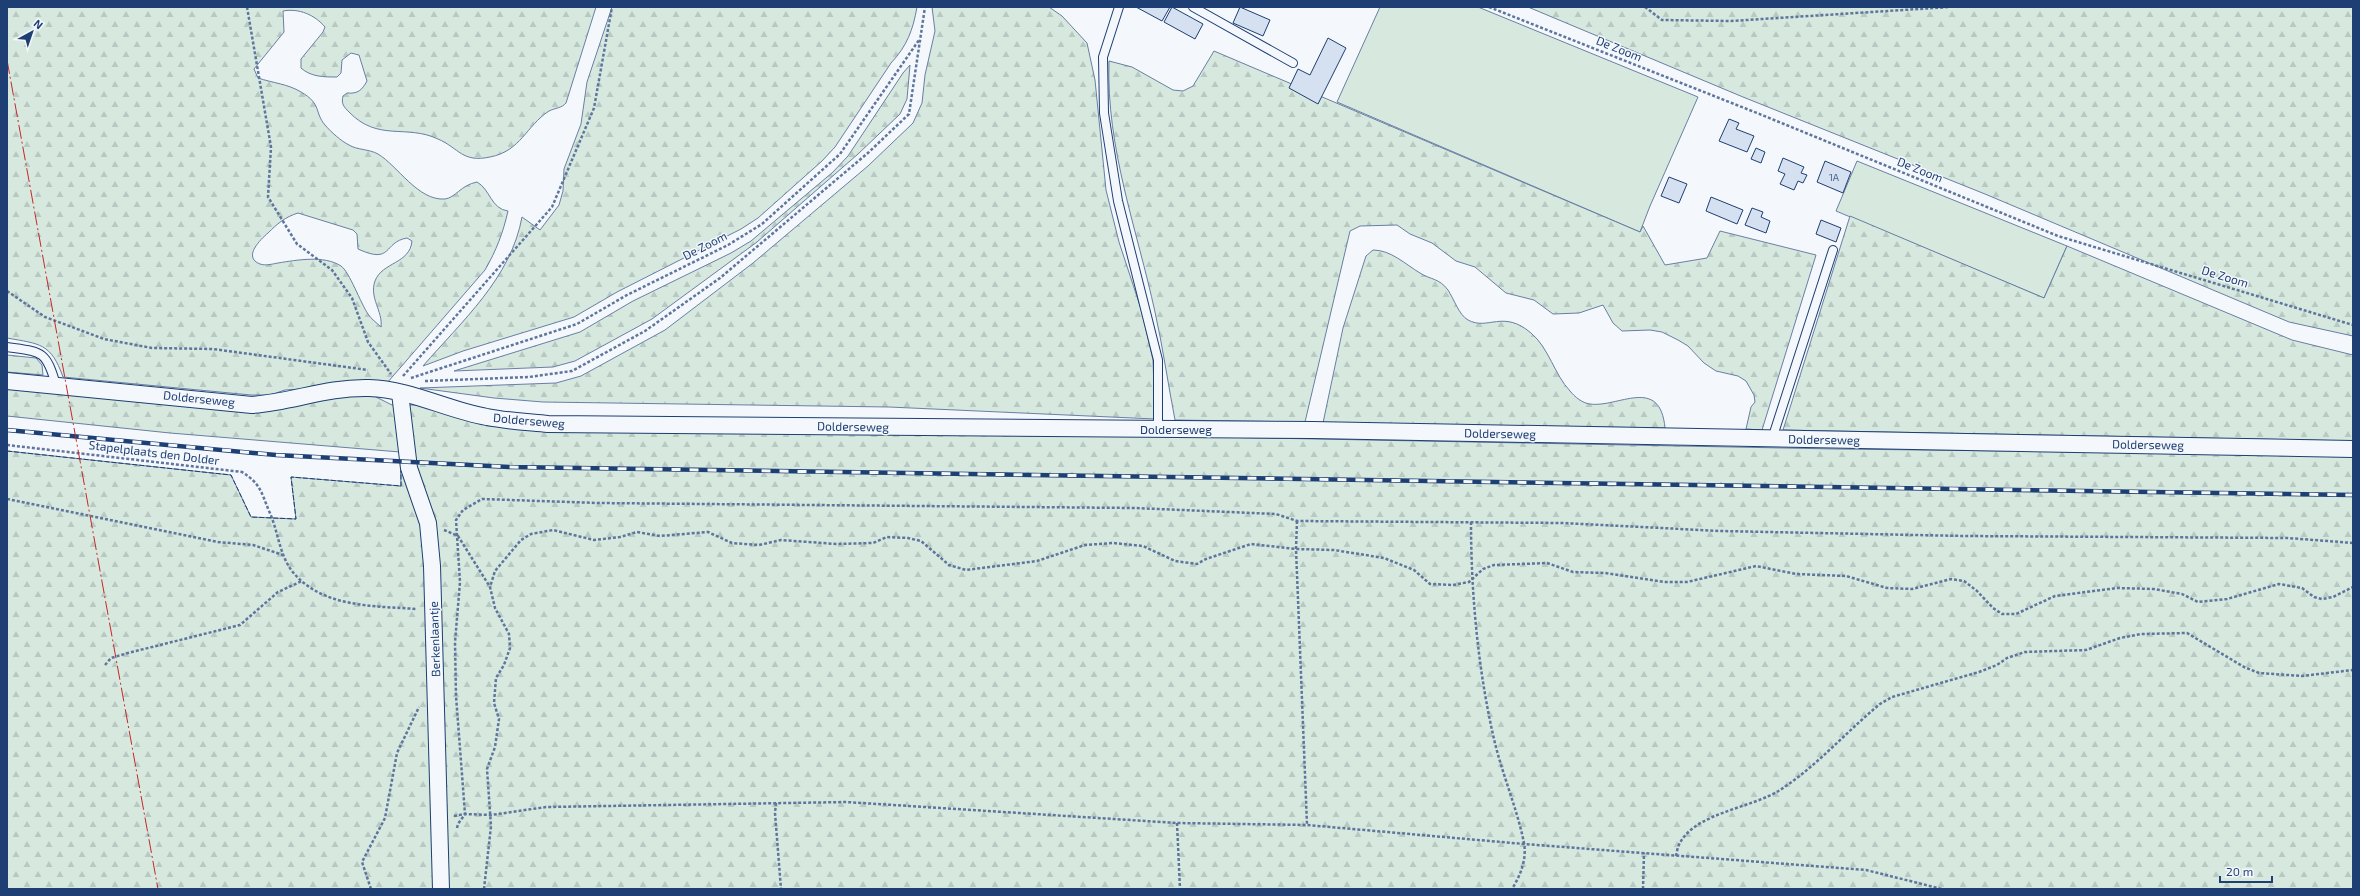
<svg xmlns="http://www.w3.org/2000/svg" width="2360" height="896" font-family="'Exo 2',sans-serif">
<defs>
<pattern id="forest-firs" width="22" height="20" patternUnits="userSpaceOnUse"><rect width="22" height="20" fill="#d7e8df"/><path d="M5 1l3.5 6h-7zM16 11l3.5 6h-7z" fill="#b8c8c3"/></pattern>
</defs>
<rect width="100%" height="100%" fill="#f4f7fb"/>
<!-- grass -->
<g fill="#d7e8df" stroke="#687fa3">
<path d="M1380,7H1478L1698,97L1650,206L1640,232L1337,102Z"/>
<path d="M1857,161L2067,246L2044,298L1836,211Z"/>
</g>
<!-- forest -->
<g fill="url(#forest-firs)" stroke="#687fa3" fill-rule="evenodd">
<path d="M7,7H596L566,103C562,108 555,108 549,111C526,126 521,151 490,157C462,163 459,148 438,139C406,124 378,142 349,112C344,107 341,104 343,96L347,93C358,94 362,90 367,81L359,55L351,53L342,60L341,73L337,77C324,77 311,77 301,68V59L323,32L325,27C315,15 299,8 283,11L284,32L254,69L258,78C273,83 288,84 301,92C322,104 314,112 325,125C331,132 341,141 349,145C357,150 369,149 378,154C398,166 418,201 445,199C455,198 461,185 477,182C490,189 491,209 508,211C503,233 496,251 485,270L387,383L285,390L270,395H251L63,377C51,343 40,344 7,338ZM298,213L353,230L357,234L358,249C393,265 383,242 407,238L412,241C410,264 382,262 375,281C369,298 383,311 381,327C377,323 371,319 368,314C361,304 349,271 341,266C324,255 297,260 278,263C272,264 266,266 260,264C242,257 261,239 268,233C277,224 285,217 298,213Z"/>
<path d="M612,7H917C913,30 907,46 891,63L835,147L822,161L758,218L741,229L617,292L574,317L463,351L423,366C462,321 511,278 522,217L540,230L559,205L563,191L564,169L581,124L587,82Z"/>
<path d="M932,7H1049L1062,16L1087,43L1095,80L1106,190L1119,242L1142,312L1153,360L1155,419L889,407L543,402L494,398L420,388L556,383L581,376L665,330L753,263L868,166L913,123L922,103L925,75L935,31Z"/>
<path d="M1528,7H2353V336L2289,322L1985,194L1743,97Z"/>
<path d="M1214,51L1640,232L1643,226L1665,265L1707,258L1720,231L1816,255L1762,430L1746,429L1751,407L1755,402L1754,395L1746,381L1738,376L1716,371L1704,363L1688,346L1678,340L1662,332L1650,330L1622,331L1613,323L1603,305L1579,313L1553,314L1534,300L1506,293L1475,267L1456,261L1432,243L1410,234L1397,225L1360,226L1350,231L1305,422L1175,420C1168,384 1163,348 1155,312C1137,229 1106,148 1109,61L1132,67L1173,90L1183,91L1193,86Z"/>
<path d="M910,65L907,99L900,114L858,154L757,242L652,319L575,361L553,367L454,371L580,332L633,301L731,253L751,241L833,172L848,156L903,73Z"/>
<path d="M1850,216L2044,298L2067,246L2292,340L2353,355V441L1783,430Z"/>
<path d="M1373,250C1391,250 1405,264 1420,273C1431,280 1439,278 1448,290C1454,299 1459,315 1468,320C1488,331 1503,309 1531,333C1549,348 1554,374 1570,391C1575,397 1582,403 1590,404C1618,408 1660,375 1665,428L1323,423L1343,328L1366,256Z"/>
<path d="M7,355L36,358L42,365L43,375L7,372Z"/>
<path d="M7,385L250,412L268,411L338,394H370L392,405H418L485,423L1836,449L2353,455V889H7V451L231,475L251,517L296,519L291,477L401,486L400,452L170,433L7,416Z"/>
</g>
<!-- building -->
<g fill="#d5e0f0" stroke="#1d3f73">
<path d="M1136,7H1170L1162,21Z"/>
<path d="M1172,7L1203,24L1195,39L1164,22Z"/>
<path d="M1240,7L1270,20L1263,36L1233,23Z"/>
<path d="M1328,38L1346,48L1318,104L1289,88L1298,69L1310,75Z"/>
<path d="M1729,119L1739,123L1736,129L1754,136L1747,152L1719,141Z"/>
<path d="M1756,148L1765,152L1761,163L1751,159Z"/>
<path d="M1783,158L1804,167L1801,173L1807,175L1803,183L1798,181L1794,190L1780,184L1785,174L1778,171Z"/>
<path d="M1825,161L1851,172L1843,193L1817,182Z"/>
<path d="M1669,177L1687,184L1679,203L1661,196Z"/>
<path d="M1711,197L1743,210L1737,224L1706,211Z"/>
<path d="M1752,208L1763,212L1761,217L1770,221L1766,233L1745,225Z"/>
<path d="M1821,220L1841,228L1836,242L1816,234Z"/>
</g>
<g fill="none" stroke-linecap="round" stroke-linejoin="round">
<!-- lane casing -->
<g stroke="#1d3f73" stroke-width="10">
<g id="lane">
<path d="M1119,7L1103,57L1104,113L1118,201L1158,360V430"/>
<path d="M1193,7L1293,63"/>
<path d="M7,347C42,352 46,350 56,385"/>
<path d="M1772,439L1833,250"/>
</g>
</g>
<!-- street casing -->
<g stroke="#1d3f73" stroke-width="18">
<g id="street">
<path d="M7,381L252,405C293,402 326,387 369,388C410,389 447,410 487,417C507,421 528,422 548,424L1313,430L2353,449"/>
<path d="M400,393L409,468L428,523L432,566L441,889"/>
</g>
</g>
<!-- path -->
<g stroke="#5e769c" stroke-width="2.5" stroke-dasharray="3 2" stroke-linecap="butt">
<path d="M247,7L271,147L268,197L297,244L332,270L352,298L368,342L391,374"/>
<path d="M1489,7L1757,113L2058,236L2353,325"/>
<path d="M1645,7L1662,20L1731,21L1950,7"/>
<path d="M7,291L45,317L104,339L152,348L213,349L368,370"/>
<path d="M403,376L552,207L594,108L612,7"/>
<path d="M411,378L577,324L627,295L728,245L762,224L840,154L919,40"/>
<path d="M425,381L529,377L572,371L645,331L720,278L869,152L909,114L925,7"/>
<path d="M7,445L242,472C261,484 261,492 269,511C278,530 279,554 292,571C321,608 375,606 417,609"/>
<path d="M7,499L218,542L253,545L283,555"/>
<path d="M1297,521L1296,549L1307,825"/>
<path d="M1471,522C1471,593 1478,670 1494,739C1502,774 1517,808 1524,843C1527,860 1520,876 1512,889"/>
<path d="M444,530L458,536L490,587"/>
<path d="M105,665L111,658L128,653L240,625L278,592L302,581"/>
<path d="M776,803L775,813L781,889"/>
<path d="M454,816L465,814L491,815L546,807L846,802L1177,823L1307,825L1524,844L1866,870L1942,889"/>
<path d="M1177,823L1180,889"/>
<path d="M457,828L458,824L465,814L456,696L455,642L460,582L456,520L463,510L482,499L598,503L1135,508L1276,514L1297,521L1563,523L1720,531L1965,536L2288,538L2353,543"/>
<path d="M1676,856C1677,851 1678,845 1681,841C1699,812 1752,808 1780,790C1817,766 1847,731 1880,704L1892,697L1979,672L1997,665L2007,658L2025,652L2086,650L2120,638L2141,634L2187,633L2244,667L2259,673L2302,676L2353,670"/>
<path d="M371,889L362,862L385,818L397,753L419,707"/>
<path d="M484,889L491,826L487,769L495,747L499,719L494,703L496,678L504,665L510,648L509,634L495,608L490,587L495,571L521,540L531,534L553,530L594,540L620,537L637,532L660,536L708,532L732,543L759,545L781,540L836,544L873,543L887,537L908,538L921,541L949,565L966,570L1037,561L1085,545L1113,543L1143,546L1175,561L1197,564L1206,559L1251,544L1296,549L1334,550L1384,558L1414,570L1430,584L1453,585L1469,582L1483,569L1494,565L1547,563L1573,572L1605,573L1664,582H1687L1756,566L1796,574L1846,576L1887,588L1912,589L1951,579L1964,581L1977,591L1993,608L2002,614H2016L2055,596L2117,588L2154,589L2182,594L2198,602L2227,599L2279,584L2302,588L2314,597L2322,599L2333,597L2353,587"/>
<path d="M1643,889L1644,853"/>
</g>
<!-- lane -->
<use href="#lane" stroke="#f4f7fb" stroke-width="8"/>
<!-- street -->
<use href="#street" stroke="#f4f7fb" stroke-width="16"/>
<!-- rail casing -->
<g stroke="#1d3f73" stroke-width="4.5">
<path id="rail" d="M7,430L276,455L509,467L2353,495"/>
</g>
<!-- rail -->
<use href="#rail" stroke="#f4f7fb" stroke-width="3" stroke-dasharray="9" stroke-linecap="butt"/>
<!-- fence -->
<path stroke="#1d3f73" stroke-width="1" stroke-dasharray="5 2" stroke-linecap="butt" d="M7,451L231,475L251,517L296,519L291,477L401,486V471"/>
<!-- power -->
<path stroke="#c62828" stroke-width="1" stroke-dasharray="14 3 2 3" stroke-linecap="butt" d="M7,60L158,889"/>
</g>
<g text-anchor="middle" stroke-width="3" stroke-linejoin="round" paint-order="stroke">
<!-- number labels -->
<g font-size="10" fill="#4b6792">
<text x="1834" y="181">1A</text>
</g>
<!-- street labels -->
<g font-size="12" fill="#1d3f73" stroke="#f4f7fb">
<text transform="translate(1619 49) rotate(22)" y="4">De Zoom</text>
<text transform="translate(1920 170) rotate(22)" y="4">De Zoom</text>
<text transform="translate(705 246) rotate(-27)" y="4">De Zoom</text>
<text transform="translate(2225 277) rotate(17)" y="4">De Zoom</text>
<text transform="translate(199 399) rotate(6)" y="4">Dolderseweg</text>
<text transform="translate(529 421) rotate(5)" y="4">Dolderseweg</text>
<text transform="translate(853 427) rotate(1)" y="4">Dolderseweg</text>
<text x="1176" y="434">Dolderseweg</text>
<text transform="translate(1500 434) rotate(1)" y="4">Dolderseweg</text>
<text transform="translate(1824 440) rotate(1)" y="4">Dolderseweg</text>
<text transform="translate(2148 445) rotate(1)" y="4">Dolderseweg</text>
<text transform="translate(154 453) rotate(7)" y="4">Stapelplaats den Dolder</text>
<text transform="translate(435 639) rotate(-92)" y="4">Berkenlaantje</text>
</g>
</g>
<!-- border -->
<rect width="2360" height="896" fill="none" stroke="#1d3f73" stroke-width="16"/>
<!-- north arrow -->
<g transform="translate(32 32) rotate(40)" stroke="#f4f7fb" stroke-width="3" paint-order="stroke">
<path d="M0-3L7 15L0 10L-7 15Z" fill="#1d3f73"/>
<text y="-6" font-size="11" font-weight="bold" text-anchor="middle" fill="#1d3f73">N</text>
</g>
<!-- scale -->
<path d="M2220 876v6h52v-6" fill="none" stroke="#1d3f73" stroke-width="2"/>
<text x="2226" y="876" font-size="12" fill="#1d3f73" stroke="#f4f7fb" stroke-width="3" paint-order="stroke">20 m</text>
</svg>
